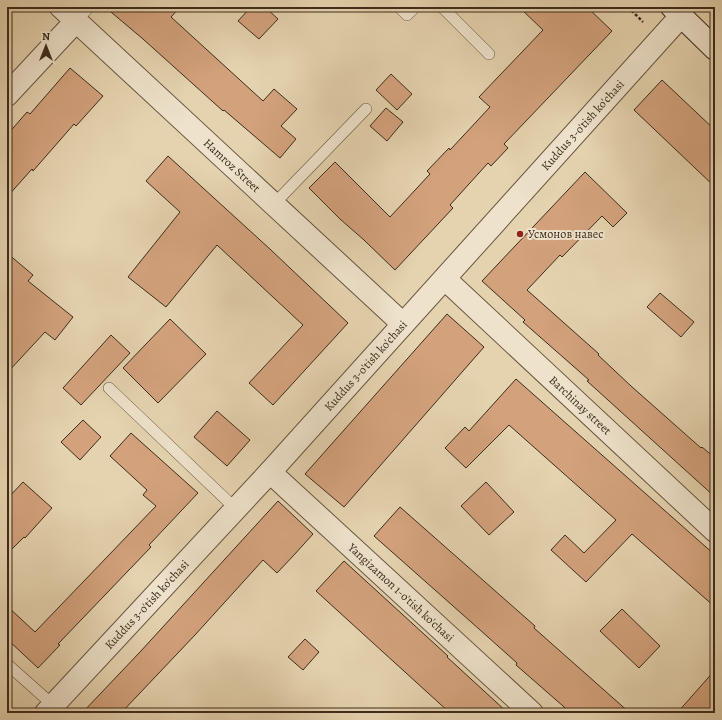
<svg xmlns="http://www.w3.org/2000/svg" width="722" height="720" font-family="Alegreya,serif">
<rect width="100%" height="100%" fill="#e5d3af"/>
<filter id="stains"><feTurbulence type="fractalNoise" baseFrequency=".005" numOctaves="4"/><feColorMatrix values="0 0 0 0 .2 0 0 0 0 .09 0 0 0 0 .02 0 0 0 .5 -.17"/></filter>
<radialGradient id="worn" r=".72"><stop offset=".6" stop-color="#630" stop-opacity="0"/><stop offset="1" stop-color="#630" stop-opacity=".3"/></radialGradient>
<!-- building -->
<g fill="#d3a27d" stroke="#3c2c1d">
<path d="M105,7H180L171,17L263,101L274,89L297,109L281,126L296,139L280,158L224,110L223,111L143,39Z"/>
<path d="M251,7H265L278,19L259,39L238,21Z"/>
<path d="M519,7H587L612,31L504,144L508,148L491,166L488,163L450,205L453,208L395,270L364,240L340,219L309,188L335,162L390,217L430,174L427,171L449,148L450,150L490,107L479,97L543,30Z"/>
<path d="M70,68L103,96L76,126L74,124L33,171L32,169L7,197V135L27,112L30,114Z"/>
<path d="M391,74L412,94L397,110L376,90Z"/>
<path d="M662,80L715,130V187L634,110Z"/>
<path d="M386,108L403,122L387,141L370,126Z"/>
<path d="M168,156L271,250L348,323L273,405L249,383L303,325L217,245L166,307L128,277L180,212L146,181Z"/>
<path d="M585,172L627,213L613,227L602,216L562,257L560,255L527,290L599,354L598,355L631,386L701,448L702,447L715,458V497L587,381L589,380L523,322L525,320L482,281Z"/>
<path d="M7,253L33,275L28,281L73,317L55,340L45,332L7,373Z"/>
<path d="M660,293L694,322L681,337L647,307Z"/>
<path d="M447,314L484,347L344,507L305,474Z"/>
<path d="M170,319L206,354L158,403L123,368Z"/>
<path d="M111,335L130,353L81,405L63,388Z"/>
<path d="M516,379L715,555V607L632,534L586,582L551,550L565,535L584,553L616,520L509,425L466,468L445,448L465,427L469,431Z"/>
<path d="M217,411L250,440L227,466L194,437Z"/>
<path d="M83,420L101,437L80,460L61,442Z"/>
<path d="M131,433L198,493L149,545L151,547L58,644L60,645L38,668L7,639V606L35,632L156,506L143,495L147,490L110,456Z"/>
<path d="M23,482L52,508L25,538L24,537L7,554V499Z"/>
<path d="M486,482L514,512L489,535L461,506Z"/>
<path d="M278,501L313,534L294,555L277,573L263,560L195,635L121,713H82L140,652Z"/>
<path d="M400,507L535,626L534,628L630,713H571L516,665L517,663L479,629L374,536Z"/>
<path d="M344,561L448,656L447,657L508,713H450L316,591Z"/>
<path d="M622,609L660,646L639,668L600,631Z"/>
<path d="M305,639L319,652L303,670L288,657Z"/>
<path d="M715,670V713H677Z"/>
</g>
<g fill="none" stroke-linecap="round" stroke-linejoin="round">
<!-- lane casing -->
<g stroke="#665642" stroke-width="12">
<g id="lane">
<path d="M399,7L407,15L415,7"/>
<path d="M442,7L489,54"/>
<path d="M76,21L89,7"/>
<path d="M274,204L366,109"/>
<path d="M109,388L236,509"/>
<path d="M7,664L53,705"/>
</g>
</g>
<!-- street casing -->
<g stroke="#665642" stroke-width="24">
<g id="street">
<path id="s1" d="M61,7L403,324"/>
<path d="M7,95L76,21"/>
<path id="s2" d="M445,279L715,531"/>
<path id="s3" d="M270,472L532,713"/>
<path id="s4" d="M46,713L270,472L681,16"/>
</g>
</g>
<!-- secondary casing -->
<g stroke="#3c2c1d" stroke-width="24">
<path id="secondary" d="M672,7L715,49"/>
</g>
<!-- path -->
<path stroke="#3c2c1d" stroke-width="2.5" stroke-dasharray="3 2" stroke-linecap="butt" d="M628,7L643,22"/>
<!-- lane -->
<use href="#lane" stroke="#eee2cb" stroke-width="11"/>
<!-- street -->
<use href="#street" stroke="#eee2cb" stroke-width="22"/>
<!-- secondary -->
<use href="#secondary" stroke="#eee2cb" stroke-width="22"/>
</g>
<!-- markers -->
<circle fill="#8f2418" stroke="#eee2cb" stroke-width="1.5" cx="520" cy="234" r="4"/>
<g text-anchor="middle" stroke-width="4" stroke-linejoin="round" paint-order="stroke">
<!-- street labels -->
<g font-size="12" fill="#3c2c1d" stroke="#eee2cb">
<text dy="4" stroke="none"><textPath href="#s4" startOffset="796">Kuddus 3-o'tish ko'chasi</textPath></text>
<text dy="4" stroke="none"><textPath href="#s1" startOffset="233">Hamroz Street</textPath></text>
<text dy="4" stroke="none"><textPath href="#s4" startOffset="472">Kuddus 3-o'tish ko'chasi</textPath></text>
<text dy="4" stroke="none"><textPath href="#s2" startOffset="185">Barchinay street</textPath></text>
<text dy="4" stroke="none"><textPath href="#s3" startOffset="178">Yangizamon 1-o'tish ko'chasi</textPath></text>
<text dy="4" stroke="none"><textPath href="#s4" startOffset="148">Kuddus 3-o'tish ko'chasi</textPath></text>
</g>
<!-- poi labels -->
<g font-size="12" fill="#3c2c1d" stroke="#eee2cb" text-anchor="start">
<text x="528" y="238">Усмонов навес</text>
</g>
</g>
<!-- margin -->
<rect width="722" height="720" fill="none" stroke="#e5d3af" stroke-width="24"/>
<rect x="8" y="8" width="706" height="704" fill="none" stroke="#3c2c1d" stroke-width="2"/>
<rect x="12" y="12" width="698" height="696" fill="none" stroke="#3c2c1d"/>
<!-- north arrow -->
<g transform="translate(46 46)" stroke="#eee2cb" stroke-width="3" paint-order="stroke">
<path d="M0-3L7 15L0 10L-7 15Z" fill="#3c2c1d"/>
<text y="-6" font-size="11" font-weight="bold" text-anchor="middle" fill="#3c2c1d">N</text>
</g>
<rect width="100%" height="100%" filter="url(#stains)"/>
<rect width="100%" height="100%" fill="url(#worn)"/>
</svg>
